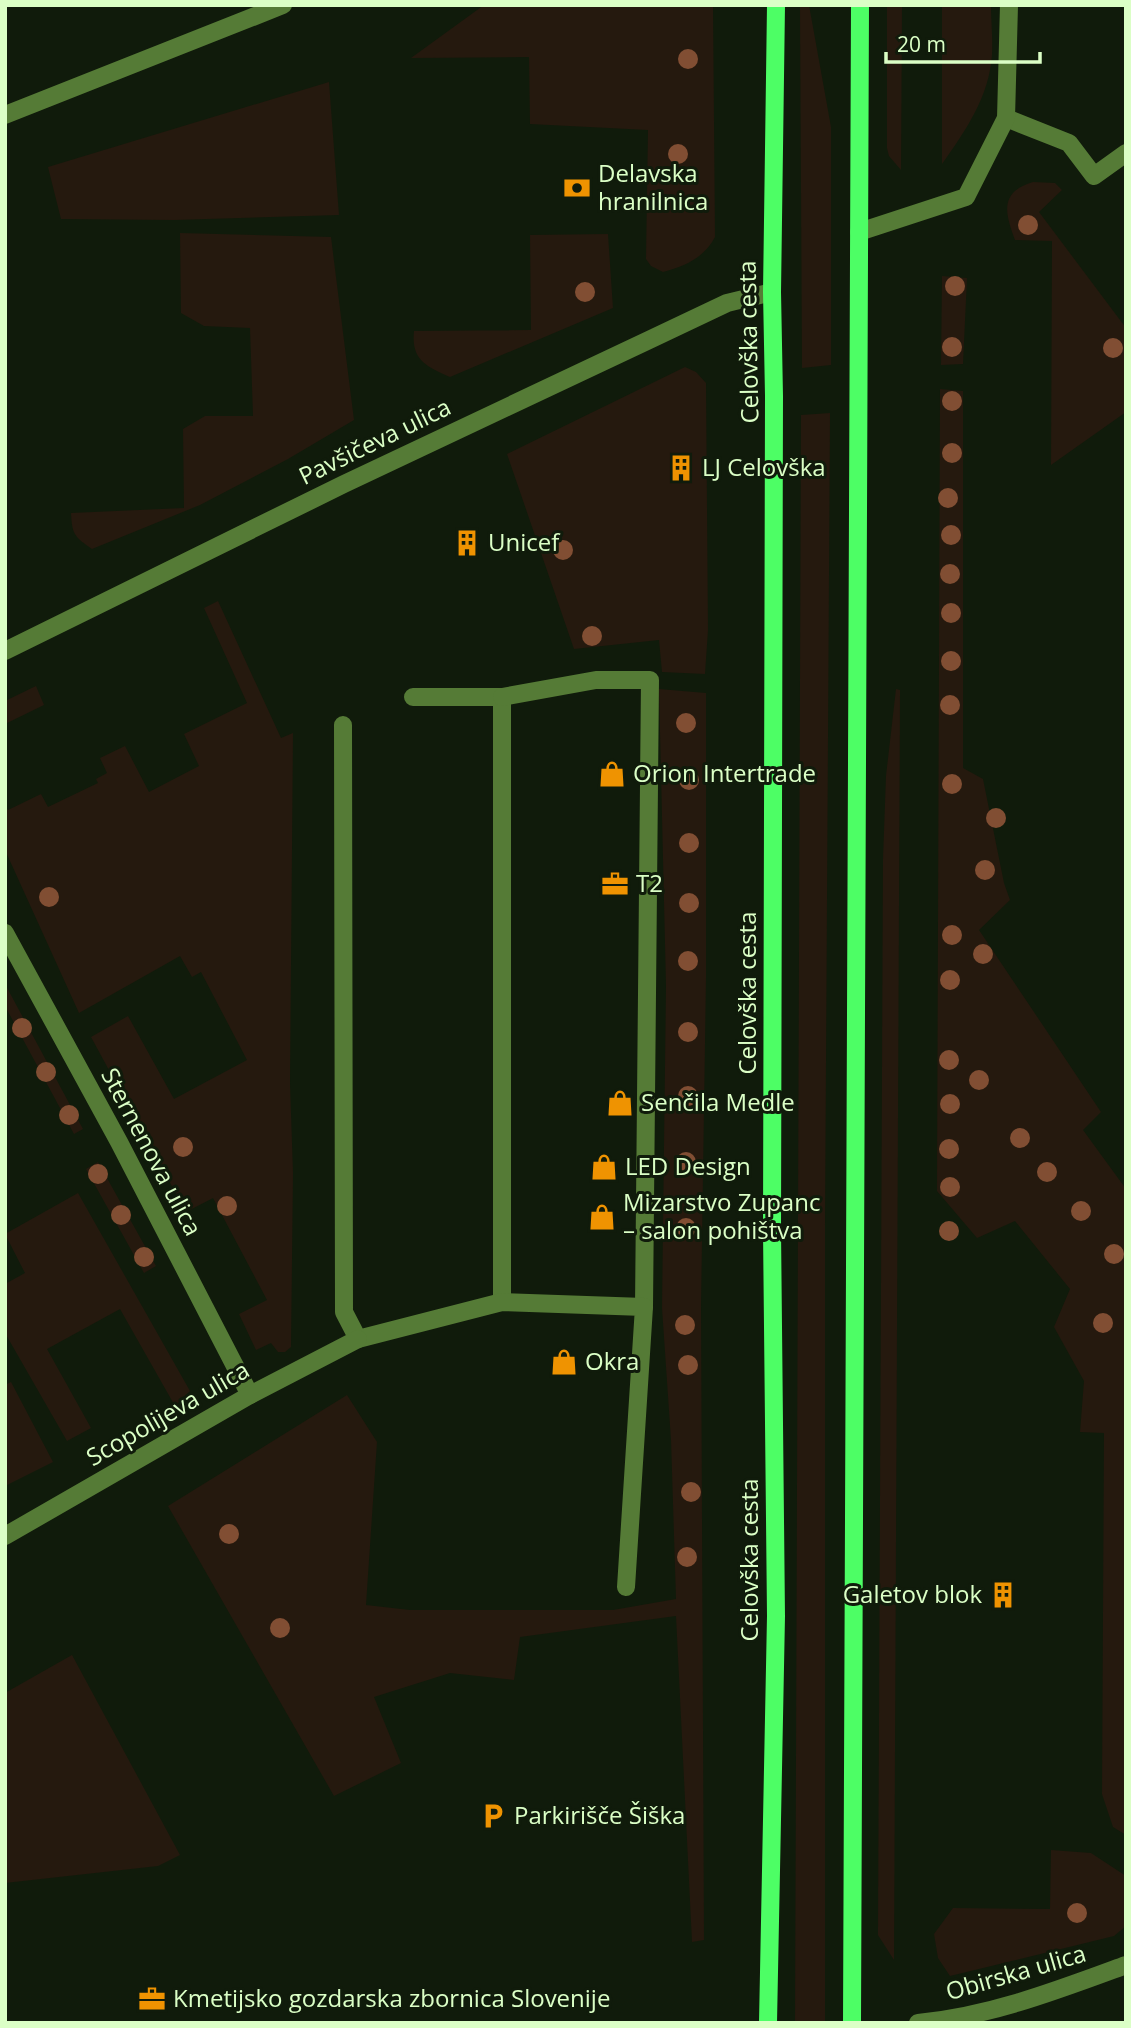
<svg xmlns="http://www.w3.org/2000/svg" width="1131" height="2028" font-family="'Open Sans',sans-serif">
<rect width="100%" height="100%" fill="#101b0b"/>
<!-- green -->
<g fill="#25190e">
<path d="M484,5H713L715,237C704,258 685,266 663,272L651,266L646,259L648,130L530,124L529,57L411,58Z"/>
<path d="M800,5H809L831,127V365L802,368Z"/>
<path d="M887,5H902L901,170L889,156L887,148Z"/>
<path d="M942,5H991C991,22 993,39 992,55C989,97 966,130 942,164Z"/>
<path d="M329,82L339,215L174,220L61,219L48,167Z"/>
<path d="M1033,182L1055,183L1062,190L1039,212L1126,328V412L1051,465L1052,241L1015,240C1005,213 999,192 1033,182Z"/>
<path d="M180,233L331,237L354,420L288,459L200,505L92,549C75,537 72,535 71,513L184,508L183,429L205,416H253L250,328L204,326L181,313Z"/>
<path d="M608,234L613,308L450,377C426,366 411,360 414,331L531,330L530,235Z"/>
<path d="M942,276L967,278L963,364L941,365Z"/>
<path d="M685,367L696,372L706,383L708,630L705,674L662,672L659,640L574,649L507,454Z"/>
<path d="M940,389L963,391V768L983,779L1004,883L1010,900L979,930L1101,1112L1083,1130L1126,1189V1835L1113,1827L1102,1794L1104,1433L1080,1432L1084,1381L1054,1327L1070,1289L1015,1221L977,1238L937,1191Z"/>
<path d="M830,413L825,1225V2023H795L801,415Z"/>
<path d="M218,601L281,738L293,733L290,1083L293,1173L291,1347L285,1352H278L271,1343L256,1350L239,1314L267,1300L213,1198L186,1212L91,1037L128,1016L174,1099L247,1060L201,972L192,977L180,956L79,1013L5,850V806L8,810L41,794L48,807L98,783L96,779L107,773L100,758L125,746L149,792L199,766L184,734L247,703L204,608Z"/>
<path d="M36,686L44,705L5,724V701Z"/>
<path d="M659,689L706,693V978L701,1306L704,1940L692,1942L676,1616L520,1637L514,1680L450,1673L374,1697L401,1763L334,1796L168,1506L347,1395L377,1442L366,1605L410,1610H613L676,1599L671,1440L662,1308L666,986Z"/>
<path d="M896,689L900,690L894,1960L878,1935L883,859L886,776Z"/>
<path d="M5,984L83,1129L74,1134L5,1006Z"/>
<path d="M98,1162L156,1266L144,1273L86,1169Z"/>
<path d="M78,1193L190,1391L175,1406L120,1309L47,1349L91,1428L67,1441L5,1333V1284L25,1273L5,1234Z"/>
<path d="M11,1382L53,1462L5,1486V1385Z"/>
<path d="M72,1655L180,1855L158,1866L5,1883V1693Z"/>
<path d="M1051,1850L1091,1853L1126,1876V1926L1114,1936L950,1976L938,1958L934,1934L953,1908L1050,1909Z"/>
</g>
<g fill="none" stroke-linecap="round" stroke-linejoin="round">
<!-- minor -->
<g stroke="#557b36" stroke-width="18">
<path d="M5,115L283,5"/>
<path d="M1006,118L1069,143L1094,176L1126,153"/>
<path d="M859,232L966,197L1006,118L1009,5"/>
<path d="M5,651L344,484L649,340L727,303L772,292"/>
<path d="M413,697H502V1302"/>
<path d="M502,697L596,680H650L644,1307"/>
<path d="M343,725L344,1312L358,1339L502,1302L644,1307L626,1587"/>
<path d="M5,933L119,1142L250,1395"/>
<path d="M5,1536L250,1395L358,1339"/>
<path d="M918,2023C991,2016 1058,1990 1126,1965"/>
</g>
<!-- major -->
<g stroke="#4dfe65" stroke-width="18">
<path d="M768,2023L776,1616L772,1230L774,396L772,292L776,5"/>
<path d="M852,2023L860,5"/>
</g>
</g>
<!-- trees -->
<g fill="#814e33">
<circle cx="688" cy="59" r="10"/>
<circle cx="678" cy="154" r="10"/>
<circle cx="1028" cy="225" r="10"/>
<circle cx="955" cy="286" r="10"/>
<circle cx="585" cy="292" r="10"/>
<circle cx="952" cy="347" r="10"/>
<circle cx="1113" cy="348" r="10"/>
<circle cx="952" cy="401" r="10"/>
<circle cx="952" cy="453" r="10"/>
<circle cx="948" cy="498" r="10"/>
<circle cx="951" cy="535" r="10"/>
<circle cx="563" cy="550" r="10"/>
<circle cx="950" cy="574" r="10"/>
<circle cx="951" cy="613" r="10"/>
<circle cx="592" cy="636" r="10"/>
<circle cx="951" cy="661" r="10"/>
<circle cx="950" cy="705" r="10"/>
<circle cx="686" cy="723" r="10"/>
<circle cx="689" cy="780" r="10"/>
<circle cx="952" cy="784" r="10"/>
<circle cx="996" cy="818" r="10"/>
<circle cx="689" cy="843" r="10"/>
<circle cx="985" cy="870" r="10"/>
<circle cx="49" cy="897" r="10"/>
<circle cx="689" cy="903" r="10"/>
<circle cx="952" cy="935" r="10"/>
<circle cx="983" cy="954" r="10"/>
<circle cx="688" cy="961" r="10"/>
<circle cx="950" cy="980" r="10"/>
<circle cx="22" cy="1028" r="10"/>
<circle cx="688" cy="1032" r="10"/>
<circle cx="949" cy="1060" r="10"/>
<circle cx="46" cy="1072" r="10"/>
<circle cx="979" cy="1080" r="10"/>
<circle cx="688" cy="1096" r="10"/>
<circle cx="950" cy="1104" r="10"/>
<circle cx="69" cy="1115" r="10"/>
<circle cx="1020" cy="1138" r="10"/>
<circle cx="183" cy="1147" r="10"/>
<circle cx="949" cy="1149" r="10"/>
<circle cx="686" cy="1162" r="10"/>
<circle cx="1047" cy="1172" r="10"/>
<circle cx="98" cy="1174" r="10"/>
<circle cx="950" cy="1187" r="10"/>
<circle cx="227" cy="1206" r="10"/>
<circle cx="1081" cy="1211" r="10"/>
<circle cx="121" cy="1215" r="10"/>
<circle cx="686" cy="1228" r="10"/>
<circle cx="949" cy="1231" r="10"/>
<circle cx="1114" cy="1254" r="10"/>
<circle cx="144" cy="1257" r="10"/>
<circle cx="1103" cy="1323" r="10"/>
<circle cx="685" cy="1325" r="10"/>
<circle cx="688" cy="1365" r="10"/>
<circle cx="691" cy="1492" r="10"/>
<circle cx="229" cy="1534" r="10"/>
<circle cx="687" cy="1557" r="10"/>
<circle cx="280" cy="1628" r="10"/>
<circle cx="1077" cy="1913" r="10"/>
</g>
<!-- icons -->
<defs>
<g id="bank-bare" transform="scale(2.1)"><path d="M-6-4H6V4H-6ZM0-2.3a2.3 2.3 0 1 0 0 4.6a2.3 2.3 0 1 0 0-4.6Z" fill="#ef9301" stroke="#101b0b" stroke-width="2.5" paint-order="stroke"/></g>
<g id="building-bare" transform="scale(2.1)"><path d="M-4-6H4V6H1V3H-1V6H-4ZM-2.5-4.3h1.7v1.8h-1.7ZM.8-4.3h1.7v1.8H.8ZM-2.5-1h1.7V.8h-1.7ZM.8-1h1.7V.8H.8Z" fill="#ef9301" stroke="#101b0b" stroke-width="2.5" paint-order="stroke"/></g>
<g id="shop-bare" transform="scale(2.1)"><path d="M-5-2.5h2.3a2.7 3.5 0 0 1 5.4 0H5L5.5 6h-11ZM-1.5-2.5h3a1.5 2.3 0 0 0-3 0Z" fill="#ef9301" stroke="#101b0b" stroke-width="2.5" paint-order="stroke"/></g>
<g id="office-bare" transform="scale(2.1)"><path d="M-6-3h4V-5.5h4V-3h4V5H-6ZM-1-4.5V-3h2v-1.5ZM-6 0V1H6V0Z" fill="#ef9301" stroke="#101b0b" stroke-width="2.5" paint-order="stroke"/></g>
<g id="parking-bare" transform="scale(2.1)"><path d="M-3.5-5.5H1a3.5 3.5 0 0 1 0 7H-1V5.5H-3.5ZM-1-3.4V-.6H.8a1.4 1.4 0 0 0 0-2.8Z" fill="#ef9301" stroke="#101b0b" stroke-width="2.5" paint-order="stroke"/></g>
</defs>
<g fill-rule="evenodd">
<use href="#bank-bare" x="577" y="188"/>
<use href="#building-bare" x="681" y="468"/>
<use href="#building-bare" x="467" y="543"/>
<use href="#shop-bare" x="612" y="774"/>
<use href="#office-bare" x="615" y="884"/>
<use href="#shop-bare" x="620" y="1103"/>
<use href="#shop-bare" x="604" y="1167"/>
<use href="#shop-bare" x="602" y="1217"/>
<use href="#shop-bare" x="564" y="1362"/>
<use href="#building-bare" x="1003" y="1595"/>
<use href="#parking-bare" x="493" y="1816"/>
<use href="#office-bare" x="152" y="1999"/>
</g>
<g text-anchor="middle" stroke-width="6" stroke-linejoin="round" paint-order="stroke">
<!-- poi labels -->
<g font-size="24" fill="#dbffc6" stroke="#101b0b" text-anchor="start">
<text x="598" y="182">Delavska<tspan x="598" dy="28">hranilnica</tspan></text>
<text x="702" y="476">LJ Celovška</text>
<text x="488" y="551">Unicef</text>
<text x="633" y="782">Orion Intertrade</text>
<text x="636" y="892">T2</text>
<text x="641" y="1111">Senčila Medle</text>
<text x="625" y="1175">LED Design</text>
<text x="623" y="1211">Mizarstvo Zupanc<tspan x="623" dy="28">– salon pohištva</tspan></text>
<text x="585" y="1370">Okra</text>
<text x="982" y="1603" text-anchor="end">Galetov blok</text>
<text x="514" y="1824">Parkirišče Šiška</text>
<text x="173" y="2007">Kmetijsko gozdarska zbornica Slovenije</text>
</g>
<!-- street labels -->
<g font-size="24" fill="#dbffc6" stroke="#101b0b">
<text transform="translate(749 342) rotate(-91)" y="8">Celovška cesta</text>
<text transform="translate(375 442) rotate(-26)" y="8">Pavšičeva ulica</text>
<text transform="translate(748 993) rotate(-90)" y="8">Celovška cesta</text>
<text transform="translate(151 1152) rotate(62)" y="8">Sternenova ulica</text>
<text transform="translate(168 1414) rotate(-30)" y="8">Scopolijeva ulica</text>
<text transform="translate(750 1560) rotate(-90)" y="8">Celovška cesta</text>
<text transform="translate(1016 1973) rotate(-16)" y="8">Obirska ulica</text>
</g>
</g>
<!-- border -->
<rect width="1131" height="2028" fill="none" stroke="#dbffc6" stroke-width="14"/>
<!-- scale -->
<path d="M886 52v10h154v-10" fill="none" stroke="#dbffc6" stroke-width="3.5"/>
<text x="897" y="52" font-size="21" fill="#dbffc6" stroke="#101b0b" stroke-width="5" paint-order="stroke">20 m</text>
</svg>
